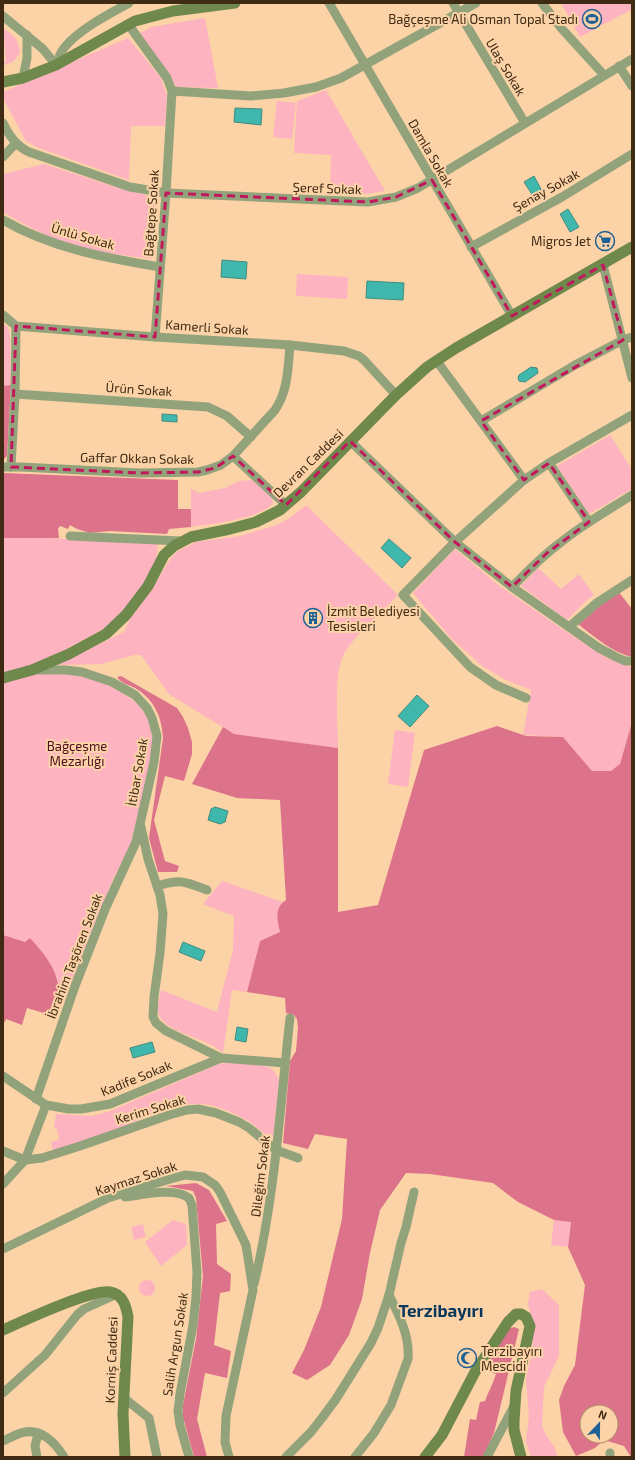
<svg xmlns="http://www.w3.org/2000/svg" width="635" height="1460" font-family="'Exo 2',sans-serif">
<rect width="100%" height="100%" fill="#fcd2a7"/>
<!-- green -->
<g fill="#fdb3c0">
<path d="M561,3H632V9L580,37Z"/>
<path d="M205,18L218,88L176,87L172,80L139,34L151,27Z"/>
<path d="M3,28C14,35 18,39 20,52L14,61L3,66V62H6Z"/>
<path d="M128,38L161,78L167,96L165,126H131L129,180L39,148L26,141L3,98V92Z"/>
<path d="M326,90L385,191L365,194L330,192L331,155L294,153L297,101Z"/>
<path d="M277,101L296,103L292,139L273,137Z"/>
<path d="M44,164L128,191L143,194L156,199L151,259C122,255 94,252 66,243C46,237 22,223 3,212V174Z"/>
<path d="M297,274L348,277L347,299L296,296Z"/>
<path d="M3,324L8,327L10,337L11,385L3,386Z"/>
<path d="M610,435L632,470V489L589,514L557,466Z"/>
<path d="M251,480C260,485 272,491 273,503C261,519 211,524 191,527V489L199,493L225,488L239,481Z"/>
<path d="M306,505L398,595C382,612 353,636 343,656C333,677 338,724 338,748L234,734L169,694L141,655H134L101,664L57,665L124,632L130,619L151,590L171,558L178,551L196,542L240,536L277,525L290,518Z"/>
<path d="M20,537L158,543L156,563L145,583L116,620L104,629L70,647L32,670C45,671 59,670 72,672C87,674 124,692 135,702C141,707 147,714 150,721C153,730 154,740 154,748L130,847L113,879L57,1017C64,981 54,964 30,938L25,942L3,935V538Z"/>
<path d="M455,549L498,585L568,633L609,659L632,667V722L620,765L611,771H592L563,737L523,735L531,690L504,679L482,666L452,639L413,593Z"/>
<path d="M538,568L561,589L579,574L594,595L586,601L567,620L521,586Z"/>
<path d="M395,730L415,733L408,787L388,784Z"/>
<path d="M222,881L283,902C274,910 278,921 280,932L260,941L247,992L232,990L223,1053C218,1049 213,1045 207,1043C194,1036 165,1030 159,1015C156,1008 160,997 161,990L217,1012L233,950L234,916L203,904Z"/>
<path d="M225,1063C242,1064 275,1059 279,1081L273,1136C264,1136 257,1126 250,1122C238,1115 223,1108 210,1105C180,1098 136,1122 108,1133C90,1140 71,1146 53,1152L51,1142L59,1140L57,1129L54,1128L56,1114L91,1116L108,1112L219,1064Z"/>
<path d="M173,1220L186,1224L187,1245L161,1266L145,1242Z"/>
<path d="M554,1220L571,1221L568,1247L551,1245Z"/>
<path d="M143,1224L146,1237L134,1240L131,1227Z"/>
<circle cx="147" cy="1288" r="8"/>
<path d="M542,1289L559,1305V1356L544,1387L542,1425L546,1435L555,1448L557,1457H531L526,1442L529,1416L526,1379L532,1352L533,1325L528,1304L530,1292Z"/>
</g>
<!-- forest -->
<g fill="#dc738b" fill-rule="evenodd">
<path d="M11,385L7,456L3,460V386Z"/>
<path d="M3,473L178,480V509H191V527L169,529L167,534L110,531L90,533L77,529L70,525L68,529L60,526L58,529L59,538H3Z"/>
<path d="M618,591L632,609V657C611,652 595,637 578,624Z"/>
<path d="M121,676L177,708L183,717L188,728L192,742V754L184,781L165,776L154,820L165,861L179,866L177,872H158L149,838L163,738C162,717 154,699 135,688C129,685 121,683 117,677Z"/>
<path d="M632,722V1457H631L624,1446L604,1440L595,1448L576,1456L563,1432L559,1400L564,1386L575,1365L585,1285L568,1247L571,1222L554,1220L518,1202L493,1183L430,1174L406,1173L380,1210L370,1253L362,1299L349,1335L330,1365L307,1380L292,1373L304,1350L321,1307L342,1219L347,1139L315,1134L308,1149L283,1143L290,1061L296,1051L298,1027L297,1019L294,1015L286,1013L285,998L247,992L260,941L280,932C277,919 274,908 286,900L280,800L237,798L192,784L223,727L234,734L338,748V912L378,905L424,750L497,726L526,736L563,737L592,771H611L620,764ZM587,1412H611V1436H587Z"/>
<path d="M3,935L25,942L30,938C54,964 64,981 57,1017L27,1008L22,1025L6,1019L5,1022L3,1021Z"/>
<path d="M196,1183L209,1190L227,1221L216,1224L217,1264L231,1274L230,1291L220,1293L214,1345L231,1351L227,1378L205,1373L197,1419L207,1457H194L183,1417V1405L196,1339L203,1276L196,1198L193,1191L166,1186Z"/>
<path d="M514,1327L519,1329L494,1433L483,1457H464L470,1419L476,1420L480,1402L485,1401C488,1392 493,1384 496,1374L480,1369L508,1329Z"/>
</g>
<!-- water -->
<g fill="#40b7ac" stroke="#408d7e">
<path d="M235,108L262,109L261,125L234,122Z"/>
<path d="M534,176L542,191L533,196L524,182Z"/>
<path d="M568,209L579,227L570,232L560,214Z"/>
<path d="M222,260L247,262L246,279L221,277Z"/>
<path d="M367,281L404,283L403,300L366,298Z"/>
<path d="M531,367L537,368L538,373L525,382L519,381L518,378L519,375Z"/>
<path d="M162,414L177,415V422L162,421Z"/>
<path d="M389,539L411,558L402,568L381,548Z"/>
<path d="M417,695L429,706L410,727L398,716Z"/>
<path d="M215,807L228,811L225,822L220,824L208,820L211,809Z"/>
<path d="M183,942L205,951L201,961L179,952Z"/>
<path d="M237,1027L248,1029L246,1042L235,1040Z"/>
<path d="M152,1042L155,1052L133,1058L130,1048Z"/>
</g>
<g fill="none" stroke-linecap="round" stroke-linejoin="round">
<!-- minor -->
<g stroke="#92a37c" stroke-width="9">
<path d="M329,3L512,316"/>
<path d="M453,3L525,123"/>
<path d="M542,3L562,29L604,75"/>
<path d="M3,16L43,49L56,65"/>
<path d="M128,24L167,78L172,91L166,193L155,337"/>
<path d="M56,65C58,59 60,53 64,48C78,30 109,14 129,3"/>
<path d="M619,66L632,86"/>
<path d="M23,78L27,58V35"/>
<path d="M172,91L251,96L284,93L316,87L341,78L476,3"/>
<path d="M3,123C9,136 16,146 29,152L130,187L166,193L368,202L396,197L418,188L632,59"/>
<path d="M3,157L16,143"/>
<path d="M3,220C51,248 106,258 160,267"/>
<path d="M471,247L562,197L632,154"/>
<path d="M603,265L632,378"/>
<path d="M3,315L16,326L155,337L290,345L344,351L359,356L364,360L396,395"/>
<path d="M436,360L524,480"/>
<path d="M15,394L208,407L227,416L251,437"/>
<path d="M481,421L575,365L623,340L632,337"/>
<path d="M350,441L455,542L512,587L599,648L616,657L625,661H632"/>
<path d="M233,456L286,505"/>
<path d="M549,463L589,522"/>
<path d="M3,467H21L140,473L198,472L207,470L221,465L233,456L275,410C288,391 288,368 290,345"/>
<path d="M11,467L15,394L16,326"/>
<path d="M70,536L180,541"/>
<path d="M512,587C527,572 542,556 560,543C582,525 607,511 632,495"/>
<path d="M569,627L598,602L632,580"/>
<path d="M36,670H66L82,672L112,682L135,695L147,708L152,718L157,736L154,762L136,842L106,907L75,986L36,1099"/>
<path d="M526,698L496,685L470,667L403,595L455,542L524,480L549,463L632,415"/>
<path d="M141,827L148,859L160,895L163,914L160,953L154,997L153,1017L156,1023L166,1031L221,1058"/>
<path d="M157,886C181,879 184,881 207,890"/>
<path d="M3,1076L46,1105L69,1109H81L110,1104L221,1058L285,1063"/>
<path d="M3,1151L25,1160L42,1158L80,1146L169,1115L187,1110L198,1109L216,1113L239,1122L249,1128L276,1150L298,1158"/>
<path d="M3,1184L25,1160L46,1105"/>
<path d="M125,1197C142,1195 175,1187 189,1198L192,1205L197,1272L196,1297L193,1325L180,1394L178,1411L180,1425L189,1457"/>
<path d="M3,1249L108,1198L167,1180L185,1175L203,1177L215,1185L220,1192L246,1245L253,1290L226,1416L225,1442L229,1457"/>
<path d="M254,1284C275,1197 280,1107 290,1018"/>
<path d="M3,1393L45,1355L77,1315L84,1309L117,1294"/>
<path d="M124,1398L149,1418L157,1457"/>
<path d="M3,1441C9,1438 15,1435 21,1433C40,1427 55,1442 64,1457"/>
<path d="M37,1457L35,1446L38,1434"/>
<path d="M286,1457L311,1432L322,1418L336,1399L371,1343L378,1328L389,1295L401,1243L406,1227L414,1192"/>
<path d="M355,1457L374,1433L391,1405L408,1359C410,1336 399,1315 389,1295"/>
<path d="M487,1457L514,1406"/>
<path d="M610,1457V1453"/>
</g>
<!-- secondary -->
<g stroke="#6f884c" stroke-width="11">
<path d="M3,82L23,78L56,65L135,21L173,11L235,3"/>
<path d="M3,678L32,670L69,654L106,634L126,615L148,586L164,555L174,546L191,537L230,529L256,522L280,510L301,492L396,395L427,367L456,348L632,247"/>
<path d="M3,1330C23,1321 91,1289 110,1292C123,1294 126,1306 128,1317L123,1414L125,1457"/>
<path d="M425,1457L442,1435L475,1372L508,1322L516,1314H521L526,1317L530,1326L516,1391L514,1421V1430L521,1457"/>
</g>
</g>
<!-- marked area -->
<path fill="none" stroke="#c2185b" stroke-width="3" stroke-dasharray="8 5" stroke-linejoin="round" d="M432,180L512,316L603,265L623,340L481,421L524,480L549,463L589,522L547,553L512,587L455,542L350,441L286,505L233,456L215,468L198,472L140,473L11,467L16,326L155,337L166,193L368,202L396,197Z"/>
<!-- icons -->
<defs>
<g id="stadium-ring" transform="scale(1)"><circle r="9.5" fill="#fcd2a7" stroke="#1d6095" stroke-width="1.5"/><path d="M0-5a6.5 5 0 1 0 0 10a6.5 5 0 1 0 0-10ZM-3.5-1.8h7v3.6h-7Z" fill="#1d6095"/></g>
<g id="supermarket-ring" transform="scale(1)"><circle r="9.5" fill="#fcd2a7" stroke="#1d6095" stroke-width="1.5"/><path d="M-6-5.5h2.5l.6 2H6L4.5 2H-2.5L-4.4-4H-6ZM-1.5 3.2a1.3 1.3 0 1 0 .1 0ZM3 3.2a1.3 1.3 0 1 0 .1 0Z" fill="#1d6095"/></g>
<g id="building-ring" transform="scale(1)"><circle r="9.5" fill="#fcd2a7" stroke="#1d6095" stroke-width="1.5"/><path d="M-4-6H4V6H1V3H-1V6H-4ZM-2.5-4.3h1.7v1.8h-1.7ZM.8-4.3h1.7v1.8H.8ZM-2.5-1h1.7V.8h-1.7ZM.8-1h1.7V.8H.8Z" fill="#1d6095"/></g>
<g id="mosque-ring" transform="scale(1)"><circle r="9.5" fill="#fcd2a7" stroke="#1d6095" stroke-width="1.5"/><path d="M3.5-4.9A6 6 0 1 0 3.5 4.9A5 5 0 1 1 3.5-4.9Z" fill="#1d6095"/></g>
</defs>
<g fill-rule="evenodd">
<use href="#stadium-ring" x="592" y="19"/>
<use href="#supermarket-ring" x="605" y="241"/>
<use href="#building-ring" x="313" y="618"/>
<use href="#mosque-ring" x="467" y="1358"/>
</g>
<g text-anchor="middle" stroke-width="4" stroke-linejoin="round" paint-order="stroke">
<!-- poi labels -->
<g font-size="13" fill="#3f2a14" stroke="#fcd2a7" text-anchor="end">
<text x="578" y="24">Bağçeşme Ali Osman Topal Stadı</text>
<text x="591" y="246">Migros Jet</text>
<text x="327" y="616" text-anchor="start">İzmit Belediyesi<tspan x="327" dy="15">Tesisleri</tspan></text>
<text x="481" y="1356" text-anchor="start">Terzibayırı<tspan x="481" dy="15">Mescidi</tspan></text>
</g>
<!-- street labels -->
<g font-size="13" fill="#3f2a14" stroke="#fcd2a7">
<text transform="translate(506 67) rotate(59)" y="5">Ulaş Sokak</text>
<text transform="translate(431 153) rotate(60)" y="5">Damla Sokak</text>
<text transform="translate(327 188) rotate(2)" y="5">Şeref Sokak</text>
<text transform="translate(546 190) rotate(-29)" y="5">Şenay Sokak</text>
<text transform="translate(151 213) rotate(-86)" y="5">Bağtepe Sokak</text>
<text transform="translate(83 236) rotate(16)" y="5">Ünlü Sokak</text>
<text transform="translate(207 327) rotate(4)" y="5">Kamerli Sokak</text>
<text transform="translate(139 389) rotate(4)" y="5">Ürün Sokak</text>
<text transform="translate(137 458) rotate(1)" y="5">Gaffar Okkan Sokak</text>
<text transform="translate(308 463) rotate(-44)" y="5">Devran Caddesi</text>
<text transform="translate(137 772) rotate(-80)" y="5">İtibar Sokak</text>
<text transform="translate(74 956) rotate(-69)" y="5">İbrahim Taşören Sokak</text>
<text transform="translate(136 1078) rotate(-22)" y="5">Kadife Sokak</text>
<text transform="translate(150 1109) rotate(-17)" y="5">Kerim Sokak</text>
<text transform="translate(260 1176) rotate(-83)" y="5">Dileğim Sokak</text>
<text transform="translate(136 1178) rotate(-18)" y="5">Kaymaz Sokak</text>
<text transform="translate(175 1344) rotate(-81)" y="5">Salih Argun Sokak</text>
<text transform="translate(111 1360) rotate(-88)" y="5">Korniş Caddesi</text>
</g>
<!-- park labels -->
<g font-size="13" fill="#4e0c22" stroke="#fcd2a7">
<text x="77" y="751">Bağçeşme<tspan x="77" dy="15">Mezarlığı</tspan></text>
</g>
<!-- district labels -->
<g font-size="17" font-weight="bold" fill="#07375b" stroke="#fcd2a7">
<text x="441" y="1317">Terzibayırı</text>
</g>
</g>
<!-- border -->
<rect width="635" height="1460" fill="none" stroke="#3f2a14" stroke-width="8"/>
<!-- north arrow -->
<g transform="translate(599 1424) rotate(22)"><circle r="19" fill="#fcd2a7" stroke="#b08f6c"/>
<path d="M0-3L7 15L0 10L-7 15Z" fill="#1d6095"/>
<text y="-6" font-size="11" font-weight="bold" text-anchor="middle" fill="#3f2a14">N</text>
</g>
</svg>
